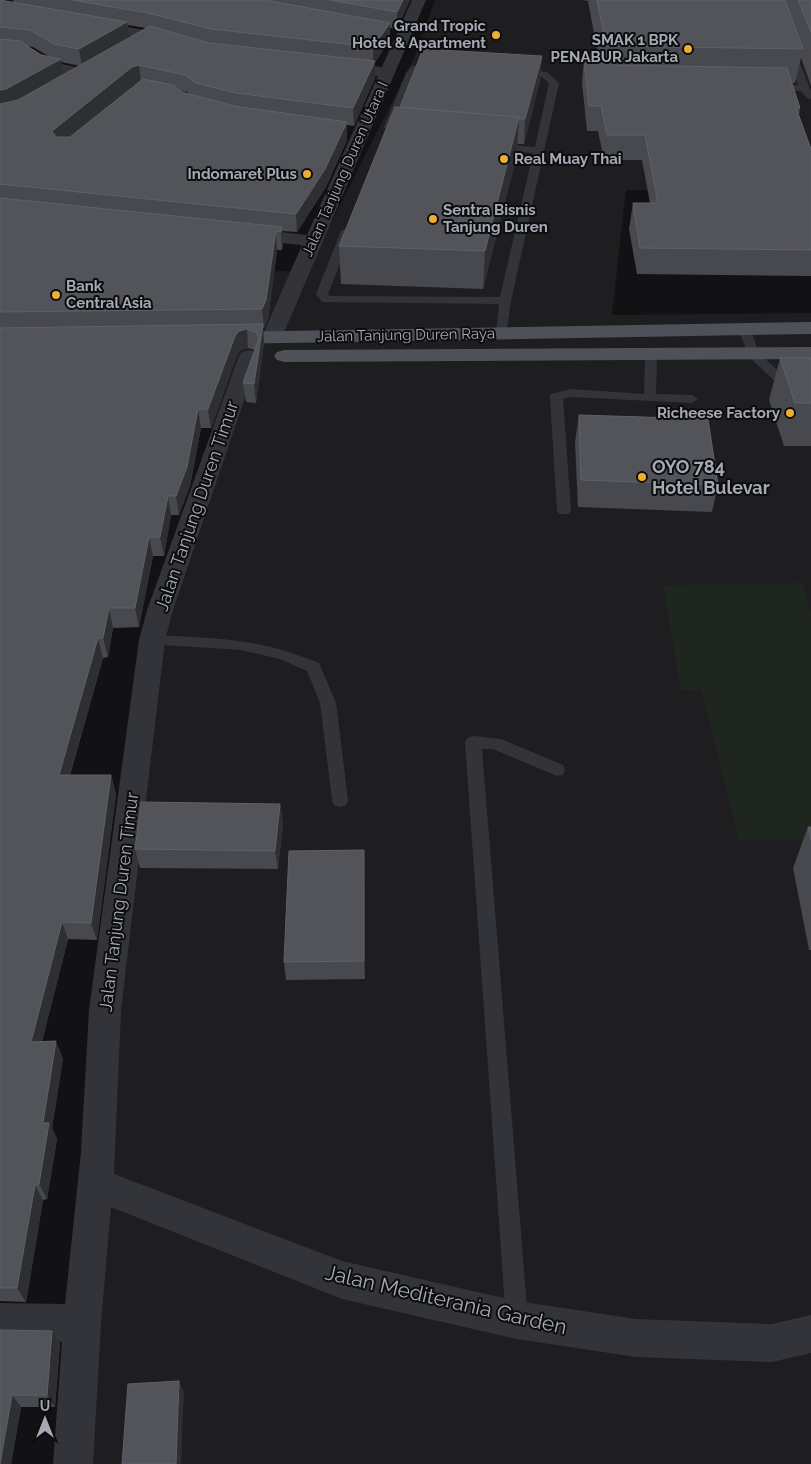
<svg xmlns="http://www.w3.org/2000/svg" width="811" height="1464" font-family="Raleway,sans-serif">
<rect width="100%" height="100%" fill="#121214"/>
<!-- built -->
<path fill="#1e1e21" d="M435,0H811V190H626L612,315L811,313V1464H83L110,864L214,428L0,431V273L307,271L413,60Z"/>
<!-- green -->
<path fill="#1f261f" d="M802,583L811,612V839L739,841L702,691L681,690L663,585Z"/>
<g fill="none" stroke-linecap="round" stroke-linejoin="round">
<!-- service -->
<g fill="#333439" fill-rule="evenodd">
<path d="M787,48L795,50L811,91V99L807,98L801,91H773L768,88L773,85H798L785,50Z"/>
<path d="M412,66L438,65L443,68L438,71H418L394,127L385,129L384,127L406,73Z"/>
<path d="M517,70L547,72L559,83L511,301L506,336L502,337L496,333L499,304L322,302L316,294L341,231L347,228L353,231L328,294L330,296L500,297L533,153L497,150L492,147L497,144L535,147L549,83L541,76L517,74Z"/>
<path d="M744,324L750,328L759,353L787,379L811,381V389L779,385L749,357L738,328Z"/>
<path d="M651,351L657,355L656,394L692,395L698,399L692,403L571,397L563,399L571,511L569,514H559L557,511L550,397L551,394L571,389L644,394L645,355Z"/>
<path d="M152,635C215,638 260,638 319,663L336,703L348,800L346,805L340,807L334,805L332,800L320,703L307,671L280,659L241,650L147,644L144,640L147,636Z"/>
<path d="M473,736L501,739L563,765L565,770L563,775L557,776L493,749H482L528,1320L525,1328L517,1331L509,1328L506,1320L465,742L467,738Z"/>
</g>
<!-- minor -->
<g fill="#333439" fill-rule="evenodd">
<path d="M412,0H426L282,337L279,341L272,343L265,341L262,337L302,245L245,240L238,238L236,234L238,230L245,228L307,235L378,76L339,72L331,67L339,62L382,67Z"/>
<path d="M93,21L150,31L178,40L181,43L173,48L148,40L88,29L85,26L88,23Z"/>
<path d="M0,44L33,49L56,63L91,70L93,73L85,78L45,70L24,56L0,54Z"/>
<path d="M249,350L256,352L259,356L173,610L165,640L121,1010L114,1174L342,1261L517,1301L636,1319L772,1324L811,1315V1353L772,1362L636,1357L517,1339L342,1299L111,1207L101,1323L93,1464H53L62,1342L0,1341V1303L65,1304L81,1152L89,1010L139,640L147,610L239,356L242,352Z"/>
</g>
<!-- primary -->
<g fill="#4f5158" fill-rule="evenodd">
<path d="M811,322V334L226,344L219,342L216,338L219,334L226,332Z"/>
<path d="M811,347V359L284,362L277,360L274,356L277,352L284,350Z"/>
</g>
</g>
<!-- wall -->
<g fill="#48494f" fill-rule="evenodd">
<path d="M0,0L14,3L13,0H410L397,29L390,28V40L375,62V78L354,126L347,125V140L326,187L297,232L282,231L283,245L282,250H277L268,319L264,328H263L264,343L256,403L246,402L243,383L255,350L248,348L241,350L237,355L211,428H201L190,486L179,515H171L164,556H153L139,627L113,628L108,657L103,658L70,775H111L116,794L97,940L68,939L42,1041L63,1058L52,1128L57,1139L47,1199L43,1200L26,1302L0,1301ZM128,25L146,28L129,38ZM28,46L33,47L48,56L41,55ZM61,62L80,66L64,75ZM136,84L84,125L135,85ZM180,91L187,92L191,95L182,92Z"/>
<path d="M582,0H811V86L801,58L795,83H792L800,108L799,115L811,149V276L637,274L629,229L633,203H650L642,160H604L598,131H587L582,83L584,59L599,60L588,1Z"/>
<path d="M542,56L540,80L524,144H517V154L483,289L341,284L339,246L400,107Z"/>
<path d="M780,358H811V446H784L769,400Z"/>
<path d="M579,415L718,485L712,512L578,507L575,442Z"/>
<path d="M280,804L283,823L278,869L140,868L135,849Z"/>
<path d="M808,827H811V950H809L793,868Z"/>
<path d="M364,850L365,979L286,980L284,962Z"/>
<path d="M0,1330L52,1331L60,1344L55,1407H21L11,1464Z"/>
</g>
<!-- shaded-wall -->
<g fill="#2e2f33">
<path d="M403,0H410L397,29V12Z"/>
<path d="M127,22L130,39L82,66L79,49Z"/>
<path d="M390,23V40L375,62V78L354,126L353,108L373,64V47Z"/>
<path d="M542,56L540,80L524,144L525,119Z"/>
<path d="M61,59L64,76L9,106L0,108V90Z"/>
<path d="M139,65L141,82L135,85L55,149L52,131L132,67Z"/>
<path d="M519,117L517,154L483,289L485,251Z"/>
<path d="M347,122V140L326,187L297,232L296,214Z"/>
<path d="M282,227L283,245L282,250L281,232Z"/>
<path d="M276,231L277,250L268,319L264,328L262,309Z"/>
<path d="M263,324L264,343L256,403L254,384Z"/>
<path d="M247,329L248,348L241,350L237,355L211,428L208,409L235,336L239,331Z"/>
<path d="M198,409L201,428L190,486L179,515L176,496Z"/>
<path d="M168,496L171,515L164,556L160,537Z"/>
<path d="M149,537L153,556L139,627L135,608Z"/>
<path d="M109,608L113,628L108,657L103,638Z"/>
<path d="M98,638L103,658L64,794L59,775Z"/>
<path d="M111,775L116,794L97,940L91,923Z"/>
<path d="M280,804L283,823L278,869L275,851Z"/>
<path d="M364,850V868L365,979L364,961Z"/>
<path d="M62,922L68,939L38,1058L31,1042Z"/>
<path d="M56,1041L63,1058L52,1128L57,1139L47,1199L39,1184L43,1123Z"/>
<path d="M35,1185L43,1200L26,1302L17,1288Z"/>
<path d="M52,1331L60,1344L55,1407L47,1395Z"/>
<path d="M179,1381L184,1392L181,1464H176Z"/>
<path d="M12,1395L21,1407L11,1464H0Z"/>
</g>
<!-- building -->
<g fill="#52545a" stroke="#5f6168">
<path d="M0,0L127,22L79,49L54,44L30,30L0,27Z"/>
<path d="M72,0H265L390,23L373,47L211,29L148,13Z"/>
<path d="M330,0H403L397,12Z"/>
<path d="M597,0H785L803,49L606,46Z"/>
<path d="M798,0H811V32Z"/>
<path d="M150,26L209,43L375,61L353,108L236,93L196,83L185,75L139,65L132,67L52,131L56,137H70L143,79L173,85L182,92L234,106L347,122L325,169L296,214L0,184V104L18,100Z"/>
<path d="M0,39L20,41L41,55L61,59L6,89L0,90Z"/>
<path d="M423,49L542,56L525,119H518L519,117L400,107Z"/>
<path d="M584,59L600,60L607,65L787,68L800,108H796L811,149V250L640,248L633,203H658L645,135H607L601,106H589Z"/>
<path d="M395,107L519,117L485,251L339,246Z"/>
<path d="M0,198L282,227L281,232L276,231L266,300L262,309L0,312Z"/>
<path d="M263,324L254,384L243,383L259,338L256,332L247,329L239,331L235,336L208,409H198L187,467L176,496H168L160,537H149L135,608H109L103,638H98L59,775H111L91,923L62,922L31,1042L56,1041L43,1123H49L39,1184L35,1185L17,1288H0V328Z"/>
<path d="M780,358H811V403H795Z"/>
<path d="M579,415L708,419L718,485L581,480Z"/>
<path d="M141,802L280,804L275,851L135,849Z"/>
<path d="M808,827H811V840Z"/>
<path d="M364,850V961L284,962L289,851Z"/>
<path d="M0,1330L52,1331L47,1395H12L0,1464Z"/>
<path d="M179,1381L176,1464H122L128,1384Z"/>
</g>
<!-- markers -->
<g fill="#edae31" stroke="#0d0d0f" stroke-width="2">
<circle cx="496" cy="35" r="5"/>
<circle cx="688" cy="49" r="5"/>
<circle cx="504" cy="159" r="5"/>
<circle cx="307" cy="174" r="5"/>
<circle cx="433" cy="219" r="5"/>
<circle cx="56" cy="295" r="5"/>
<circle cx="790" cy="413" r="5"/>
<circle cx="642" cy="477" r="5"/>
</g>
<g text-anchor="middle" stroke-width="4" stroke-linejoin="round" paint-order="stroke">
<!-- far-poi labels -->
<g font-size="15" font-weight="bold" fill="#a4a9b4" stroke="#0d0d0f" text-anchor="end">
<text x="486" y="31">Grand Tropic<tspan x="486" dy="17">Hotel &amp; Apartment</tspan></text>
<text x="678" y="45">SMAK 1 BPK<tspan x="678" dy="17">PENABUR Jakarta</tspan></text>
<text x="514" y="164" text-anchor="start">Real Muay Thai</text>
<text x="297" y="179">Indomaret Plus</text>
<text x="443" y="215" text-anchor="start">Sentra Bisnis<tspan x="443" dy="17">Tanjung Duren</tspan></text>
<text x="66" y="291" text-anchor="start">Bank<tspan x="66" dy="17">Central Asia</tspan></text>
<text x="780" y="418">Richeese Factory</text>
</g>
<!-- far-street labels -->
<g font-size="15" fill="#a4a9b4" stroke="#0d0d0f">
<text transform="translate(345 169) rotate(-66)" y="5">Jalan Tanjung Duren Utara I</text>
<text transform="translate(406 335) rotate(-1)" y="5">Jalan Tanjung Duren Raya</text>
</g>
<!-- poi labels -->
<g font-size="18" font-weight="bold" fill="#a4a9b4" stroke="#0d0d0f" text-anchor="start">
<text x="652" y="473">OYO 784<tspan x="652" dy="21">Hotel Bulevar</tspan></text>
</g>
<!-- street labels -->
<g font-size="18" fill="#a4a9b4" stroke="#0d0d0f">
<text transform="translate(197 506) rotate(-71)" y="6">Jalan Tanjung Duren Timur</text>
<text transform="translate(119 902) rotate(-83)" y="6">Jalan Tanjung Duren Timur</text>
</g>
<!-- near-street labels -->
<g font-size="21" fill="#a4a9b4" stroke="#0d0d0f">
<text transform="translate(446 1300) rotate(13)" y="7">Jalan Mediterania Garden</text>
</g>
</g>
<!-- north arrow -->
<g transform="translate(45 1419)" stroke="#0d0d0f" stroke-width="4" paint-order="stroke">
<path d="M0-4L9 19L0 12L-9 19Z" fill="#a4a9b4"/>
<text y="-8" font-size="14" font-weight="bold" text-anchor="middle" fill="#a4a9b4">U</text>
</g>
</svg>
